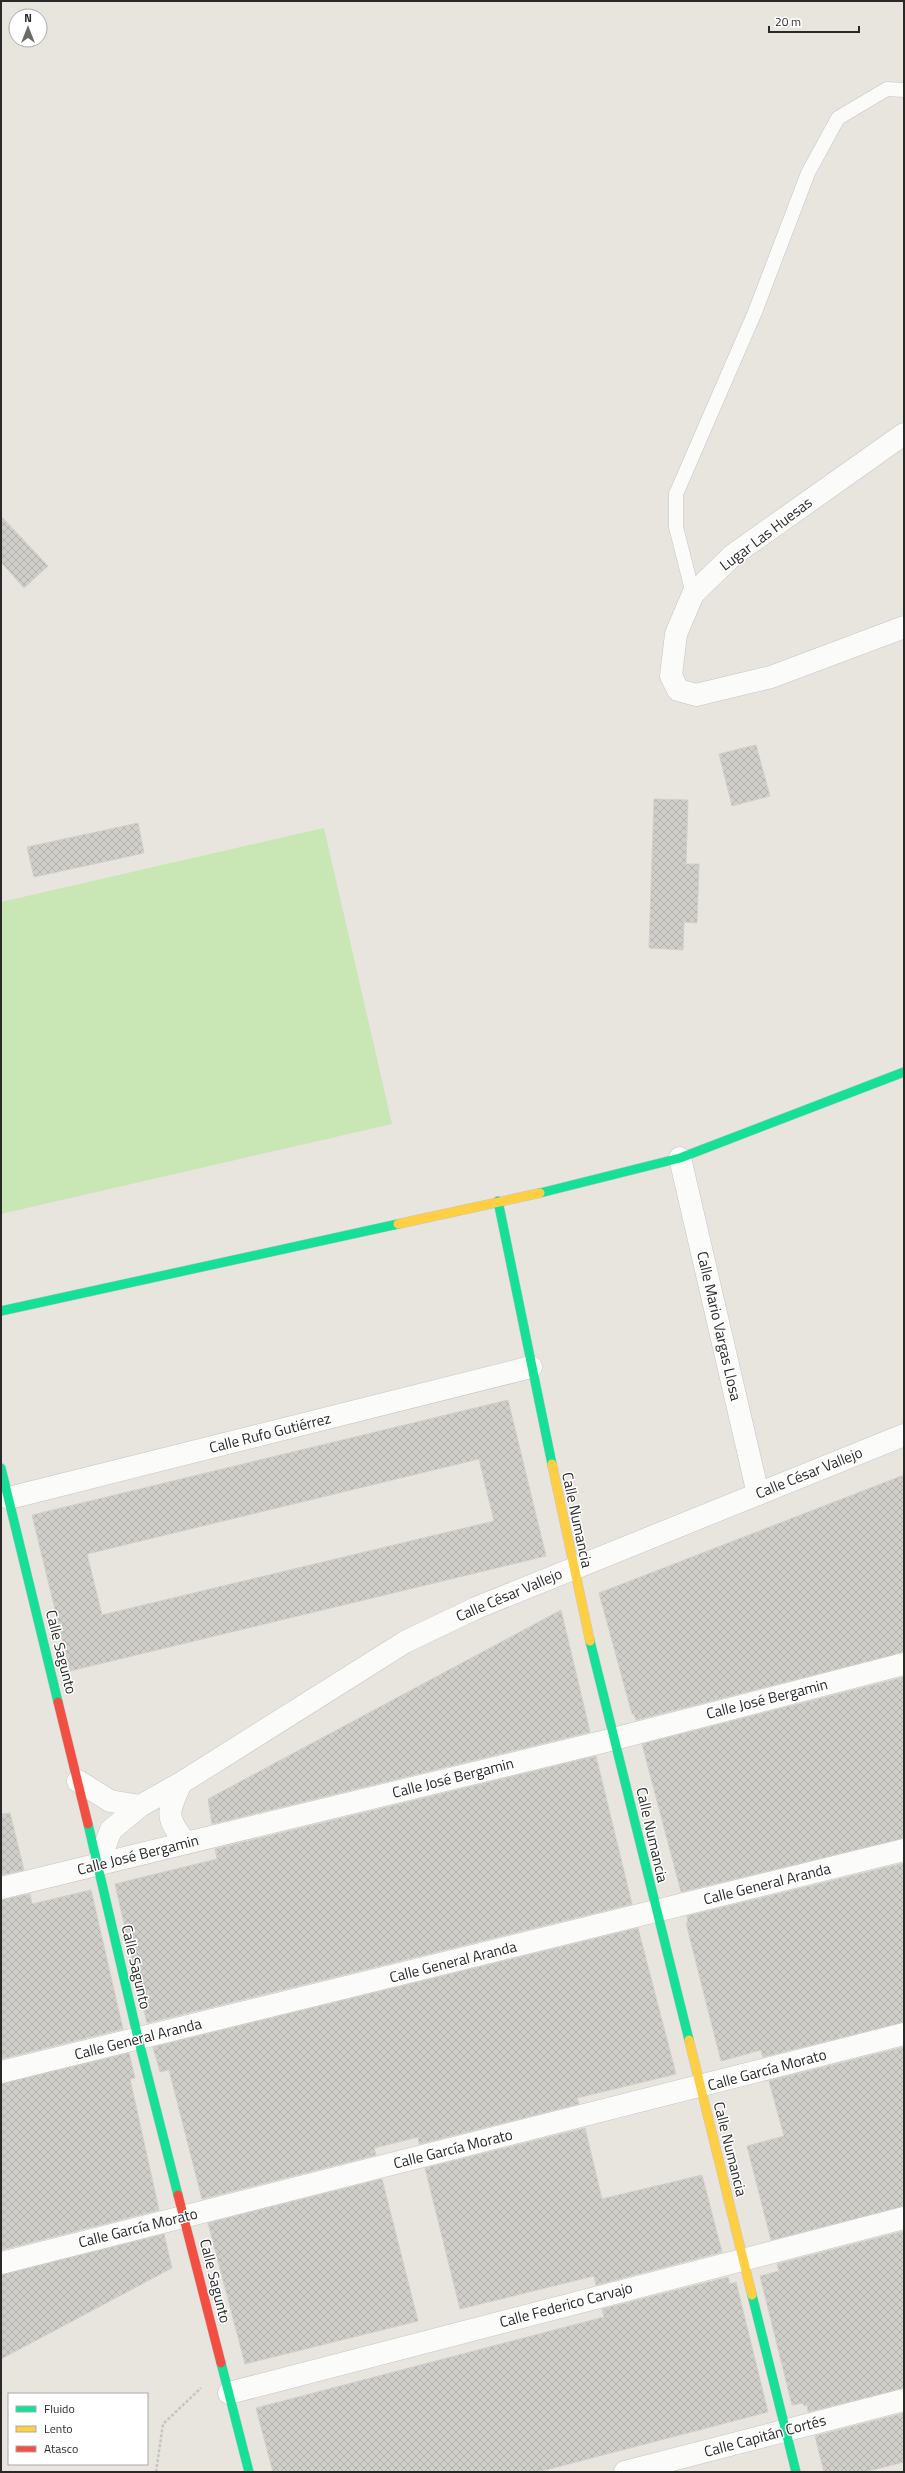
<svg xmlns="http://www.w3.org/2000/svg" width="905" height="2473" font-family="'Titillium Web',sans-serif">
<defs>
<pattern id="building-cross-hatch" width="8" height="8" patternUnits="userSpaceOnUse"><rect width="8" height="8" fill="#d0cec9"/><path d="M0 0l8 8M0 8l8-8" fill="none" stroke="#b3b1ad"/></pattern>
</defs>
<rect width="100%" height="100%" fill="#e7e5de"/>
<!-- pitch -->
<path fill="#c8e7b5" d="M324,828L392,1124L1,1214V902Z"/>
<!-- building -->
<g fill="url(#building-cross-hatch)" stroke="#d2d0ca" fill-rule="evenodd">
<path d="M1,516L48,566L24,588L1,562Z"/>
<path d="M756,745L770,796L732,806L719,754Z"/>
<path d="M654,799L688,800L686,864H699L697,923L684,922L683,950L649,948Z"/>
<path d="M138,823L144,853L34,877L27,847Z"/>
<path d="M508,1400L546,1556L70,1671L32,1515ZM479,1459L494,1521L102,1615L87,1554Z"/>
<path d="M904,1475V1652L636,1720L634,1714H632L599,1593Z"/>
<path d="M561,1610L590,1732L212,1824L208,1799Z"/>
<path d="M904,1677V1838L681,1892L642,1744Z"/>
<path d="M596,1756L632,1904L147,2023L115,1884L217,1859L215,1849Z"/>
<path d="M10,1813L24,1870L1,1875V1814Z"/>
<path d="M904,1863V2022L763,2057L761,2050L721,2061L686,1923L688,1922L687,1916Z"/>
<path d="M91,1890L123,2029L1,2059V1900L30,1894L32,1904Z"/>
<path d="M638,1928L676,2074L577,2098L579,2104L419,2144L418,2137L374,2148L376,2155L202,2199L169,2070L160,2072L153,2047Z"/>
<path d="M904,2047V2206L771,2240L747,2146L784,2136L769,2081Z"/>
<path d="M129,2053L135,2078L130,2079L159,2210L1,2250V2084Z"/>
<path d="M585,2128L602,2199L702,2175L722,2252L596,2285L594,2276L460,2309L425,2168Z"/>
<path d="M382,2179L418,2321L245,2364L208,2223Z"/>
<path d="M904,2231V2388L808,2412L807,2405L804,2406L803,2403L792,2405L760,2276L779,2271L777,2264Z"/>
<path d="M164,2234L172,2268L1,2359V2275Z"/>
<path d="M728,2277L730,2284L736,2282L768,2412L538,2472H273L256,2408L604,2317L602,2309Z"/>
<path d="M904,2413V2462L864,2472H824L815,2436Z"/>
</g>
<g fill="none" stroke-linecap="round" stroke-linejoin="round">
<!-- lane casing -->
<g stroke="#c5c4c4" stroke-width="15">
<path id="lane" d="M693,594L676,527V494L755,312L808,173L838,118L887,89L904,90"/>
</g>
<!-- street casing -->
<g stroke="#c5c4c4" stroke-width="23">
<g id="street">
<path d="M904,434L733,555L693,594L676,634L671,676L678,690L696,695L771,677L904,627"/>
<path d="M680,1158L758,1494"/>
<path d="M9,1498L531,1367"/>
<path d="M78,1781L110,1801L140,1806"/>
<path d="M181,1783C167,1813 165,1817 186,1843"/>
<path d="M98,1864L111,1830L140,1806L181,1783L405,1642L476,1608L904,1435"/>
<path d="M1,1888L602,1742L904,1664"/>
<path d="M1,2072L904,1850"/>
<path d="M1,2263L904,2034"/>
<path d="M229,2393L904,2218"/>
<path d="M625,2472L904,2400"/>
</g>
</g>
<!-- fast casing -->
<g stroke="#c5c4c4" stroke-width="10">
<g id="fast">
<path d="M540,1193L680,1158L904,1072"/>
<path d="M498,1201L552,1464"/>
<path d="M1,1311L398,1224"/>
<path d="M1,1468L58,1702"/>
<path d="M590,1641L689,2040"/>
<path d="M88,1824L138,2038L178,2195"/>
<path d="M752,2295L796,2472"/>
<path d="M221,2363L249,2472"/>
</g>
</g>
<!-- slow casing -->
<g stroke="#c5c4c4" stroke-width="10">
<g id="slow">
<path d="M398,1224L540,1193"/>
<path d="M552,1464L590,1641"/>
<path d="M689,2040L752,2295"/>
</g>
</g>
<!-- jam casing -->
<g stroke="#c5c4c4" stroke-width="10">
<g id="jam">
<path d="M58,1702L88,1824"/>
<path d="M178,2195L221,2363"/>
</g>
</g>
<!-- path -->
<path stroke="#c5c5c4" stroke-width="2.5" stroke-dasharray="3 2" stroke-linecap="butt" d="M156,2472L163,2424L201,2388"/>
<!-- lane -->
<use href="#lane" stroke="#fbfbfa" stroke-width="14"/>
<!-- street -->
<use href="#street" stroke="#fbfbfa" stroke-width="22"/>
<!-- fast -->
<use href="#fast" stroke="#16e098" stroke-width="9"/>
<!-- slow -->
<use href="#slow" stroke="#ffcf43" stroke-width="9"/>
<!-- jam -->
<use href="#jam" stroke="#f24e42" stroke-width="9"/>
</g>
<g text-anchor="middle" stroke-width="3" stroke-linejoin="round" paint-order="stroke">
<!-- street labels -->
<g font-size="15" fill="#292929" stroke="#fff">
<text transform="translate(766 534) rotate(-37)" y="5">Lugar Las Huesas</text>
<text transform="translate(719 1326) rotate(77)" y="5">Calle Mario Vargas Llosa</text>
<text transform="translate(270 1433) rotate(-14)" y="5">Calle Rufo Gutiérrez</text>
<text transform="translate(809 1473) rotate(-22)" y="5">Calle César Vallejo</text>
<text transform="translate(577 1520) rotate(78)" y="5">Calle Numancia</text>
<text transform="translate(509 1595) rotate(-23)" y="5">Calle César Vallejo</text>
<text transform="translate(61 1652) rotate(76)" y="5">Calle Sagunto</text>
<text transform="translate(767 1699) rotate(-14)" y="5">Calle José Bergamin</text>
<text transform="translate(453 1778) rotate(-14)" y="5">Calle José Bergamin</text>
<text transform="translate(652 1835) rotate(77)" y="5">Calle Numancia</text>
<text transform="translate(138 1855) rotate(-14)" y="5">Calle José Bergamin</text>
<text transform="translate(767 1884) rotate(-14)" y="5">Calle General Aranda</text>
<text transform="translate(453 1962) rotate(-14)" y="5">Calle General Aranda</text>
<text transform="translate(136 1967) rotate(77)" y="5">Calle Sagunto</text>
<text transform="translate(138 2039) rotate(-14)" y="5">Calle General Aranda</text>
<text transform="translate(767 2070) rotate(-15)" y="5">Calle García Morato</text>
<text transform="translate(453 2149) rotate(-14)" y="5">Calle García Morato</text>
<text transform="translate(730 2149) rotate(76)" y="5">Calle Numancia</text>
<text transform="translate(138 2228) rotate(-14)" y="5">Calle García Morato</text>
<text transform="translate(215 2281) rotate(76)" y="5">Calle Sagunto</text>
<text transform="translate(566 2305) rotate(-15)" y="5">Calle Federico Carvajo</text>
<text transform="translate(765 2436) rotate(-15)" y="5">Calle Capitán Cortés</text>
</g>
</g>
<!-- border -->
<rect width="905" height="2473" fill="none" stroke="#292929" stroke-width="4"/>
<!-- legend -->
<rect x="8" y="2393" width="140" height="72" fill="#ffffff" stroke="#a9a9a9"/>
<rect x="16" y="2406" width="20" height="6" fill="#16e098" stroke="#a9a9a9"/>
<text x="44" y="2413" font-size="12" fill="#292929">Fluido</text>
<rect x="16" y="2426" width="20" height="6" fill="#ffcf43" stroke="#a9a9a9"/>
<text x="44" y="2433" font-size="12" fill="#292929">Lento</text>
<rect x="16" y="2446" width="20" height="6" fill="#f24e42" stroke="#a9a9a9"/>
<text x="44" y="2453" font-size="12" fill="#292929">Atasco</text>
<!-- north arrow -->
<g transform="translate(28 28)"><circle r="19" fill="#ffffff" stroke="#a9a9a9"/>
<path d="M0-3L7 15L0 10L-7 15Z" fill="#6c6b68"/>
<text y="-6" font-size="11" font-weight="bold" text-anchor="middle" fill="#292929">N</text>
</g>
<!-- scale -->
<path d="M769 26v6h90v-6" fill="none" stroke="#292929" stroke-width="2"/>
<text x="775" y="26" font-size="12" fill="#292929" stroke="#ffffff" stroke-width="3" paint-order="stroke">20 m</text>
</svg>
